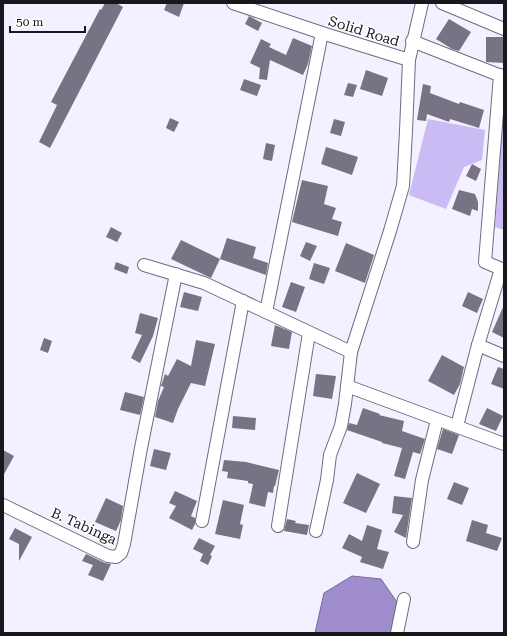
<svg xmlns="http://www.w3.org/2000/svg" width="507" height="636" font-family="'Roboto Serif',serif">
<rect width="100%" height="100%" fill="#f3f0ff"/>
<!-- green -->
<g fill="#cabbf4">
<path d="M428,119L485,130L482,160L464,167L446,209L409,195Z"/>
<path d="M502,124H504V230L495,227Z"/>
</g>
<!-- water -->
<path fill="#9f8dce" stroke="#776a99" d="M352,576L381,579L397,602L391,633H315L324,593Z"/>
<!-- building -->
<g fill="#777384">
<path d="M105,3H116L123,7L50,148L39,142L57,105L51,102L100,9L101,10Z"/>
<path d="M167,3H184L179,17L164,10Z"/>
<path d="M249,16L262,23L258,31L245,24Z"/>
<path d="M449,19L471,32L459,51L452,49L436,39Z"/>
<path d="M486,37H504V63L486,62Z"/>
<path d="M293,38L312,46L308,64L303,75L270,60L267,80L259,79L260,68L250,63L261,39L271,44L269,47L286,55Z"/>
<path d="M366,70L388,78L382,96L360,89Z"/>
<path d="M244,79L261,85L257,96L240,90Z"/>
<path d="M348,83L357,85L353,97L344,95Z"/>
<path d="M423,84L431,86L430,93L459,104L460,102L484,110L479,128L450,119L449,122L427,114L426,121L417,120Z"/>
<path d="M170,118L179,122L174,132L166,128Z"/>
<path d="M334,119L345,122L341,136L330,133Z"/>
<path d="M266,143L275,145L272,161L263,159Z"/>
<path d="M326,147L358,157L352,175L321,164Z"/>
<path d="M472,164L481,169L476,181L466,176Z"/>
<path d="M302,180L328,186L324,204L336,208L332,219L342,222L338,236L292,222Z"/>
<path d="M459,190L475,194L478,202V211L472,209L470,216L452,209Z"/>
<path d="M111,227L122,233L117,242L106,237Z"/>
<path d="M227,238L256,247L253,258L268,263L266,275L220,259Z"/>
<path d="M181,240L220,259L211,278L171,259Z"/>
<path d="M306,242L317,246L310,261L300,256Z"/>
<path d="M346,243L374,255L365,283L335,271Z"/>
<path d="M116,262L129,267L127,274L114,269Z"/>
<path d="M314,263L330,268L324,284L309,279Z"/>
<path d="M291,282L305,287L296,312L282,307Z"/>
<path d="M184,292L202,297L198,311L180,307Z"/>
<path d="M468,292L483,299L477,313L462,306Z"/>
<path d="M504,305V338L492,332Z"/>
<path d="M140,313L158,318L153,336L140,363L131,358L142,335L135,333Z"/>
<path d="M275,325L292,332L289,349L271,346Z"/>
<path d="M44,338L52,341L48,353L40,350Z"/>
<path d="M196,340L215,344L205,386L191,383L178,409L173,423L155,417L158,401L164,387L161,386L165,374L168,376L177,359L191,366Z"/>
<path d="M442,355L464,367L460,384L454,395L428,381Z"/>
<path d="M498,367L504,369V389L491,384Z"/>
<path d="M316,374L336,376L332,399L313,396Z"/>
<path d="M125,392L144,397L140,415L120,410Z"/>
<path d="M363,408L380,414L379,415L404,421L402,431L425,439L420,454L413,452L405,479L394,476L402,448L382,443V442L347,430L349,423L357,425Z"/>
<path d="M487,408L503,416L496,431L479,424Z"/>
<path d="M233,416L256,418L255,430L232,428Z"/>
<path d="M443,429L459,435L452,454L437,449Z"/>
<path d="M154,449L171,453L166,470L150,466Z"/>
<path d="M3,450L14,456L3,476Z"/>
<path d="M224,460L246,462L279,470L275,486H274L273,493L268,492L265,507L249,503L253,484L248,483V481L227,478L228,472L222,471Z"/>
<path d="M357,473L380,484L366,513L343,503Z"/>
<path d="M454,482L469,488L462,505L447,499Z"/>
<path d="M175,491L197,501L191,516L195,518V524L192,530L169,518L176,506L169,503Z"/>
<path d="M394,496L412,498L406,538L394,532L403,515L392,513Z"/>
<path d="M106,498L123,506L121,520L116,531L95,522Z"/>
<path d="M223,500L244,505L240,524L243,525L240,539L215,534Z"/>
<path d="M287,519L296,521L295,523L309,525L307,535L284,531Z"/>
<path d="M472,520L488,525L486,533L502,538L497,551L466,541Z"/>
<path d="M367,525L382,530L377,549L389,552L383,569L360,562L362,557L342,548L349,534L362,541Z"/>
<path d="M15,528L32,537L19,561V544L9,539Z"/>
<path d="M199,538L215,546L210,555L212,556L208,565L200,561L203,554L193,549Z"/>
<path d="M86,554L105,563L111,564L103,581L88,575L93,565L82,561Z"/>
</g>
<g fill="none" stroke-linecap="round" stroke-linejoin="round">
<!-- minor casing -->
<g stroke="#6f6c7c" stroke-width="14">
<g id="minor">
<path d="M233,3L322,33L409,60L422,3"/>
<path d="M442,3L504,29"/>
<path d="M322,33L266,312L351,352"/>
<path d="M412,41L504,77"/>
<path d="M500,75L485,262L504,270"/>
<path d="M144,265L204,283L266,312"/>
<path d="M478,345L504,356"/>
<path d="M347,386L504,444"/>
<path d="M457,426L478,345L501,269"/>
<path d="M3,505L108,556L116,557L121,553L124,544L141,448L176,274"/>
<path d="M202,521L243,301"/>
<path d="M278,526L309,333"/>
<path d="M316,531L327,480L330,455L341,426L345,404L351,352L390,231L403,186L406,131L409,60"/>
<path d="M413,542L422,480L437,420"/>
<path d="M397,633L404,599"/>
</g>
</g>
<!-- minor -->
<use href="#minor" stroke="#fff" stroke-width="12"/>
</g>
<g text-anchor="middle" stroke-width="3" stroke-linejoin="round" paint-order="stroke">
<!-- street labels -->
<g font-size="14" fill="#19171e" stroke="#fff">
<text transform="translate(364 31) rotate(17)" y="5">Solid Road</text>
<text transform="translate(84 526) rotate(24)" y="5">B. Tabinga</text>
</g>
</g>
<!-- border -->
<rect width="507" height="636" fill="none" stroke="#19171e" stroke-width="8"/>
<!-- scale -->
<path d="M10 26v6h75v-6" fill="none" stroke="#19171e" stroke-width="2"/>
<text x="16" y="26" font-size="12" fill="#19171e" stroke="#ffffff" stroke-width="3" paint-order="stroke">50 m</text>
</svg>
